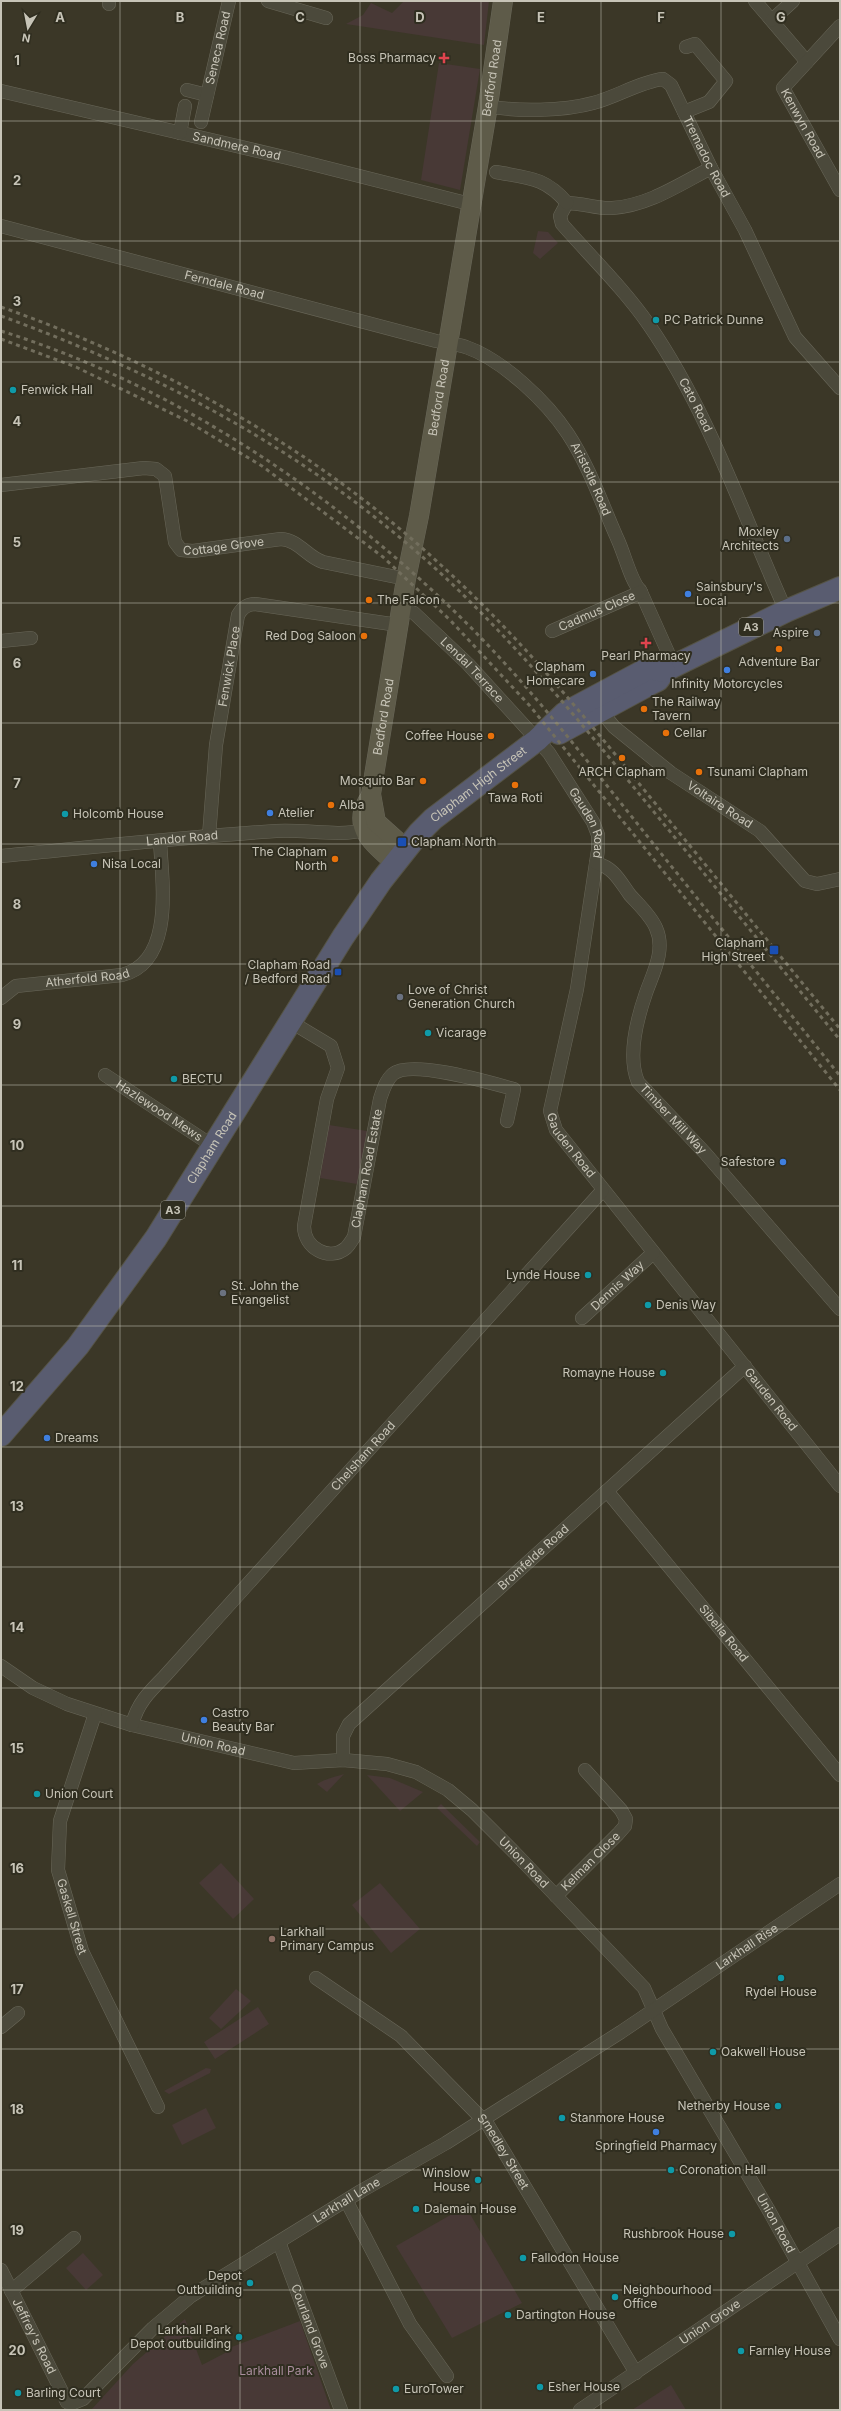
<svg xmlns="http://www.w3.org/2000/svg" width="841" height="2411" font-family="Inter,sans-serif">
<rect width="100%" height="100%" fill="#3b3727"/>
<!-- green -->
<g fill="#483936">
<path d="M404,1H489L484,45L346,24L363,15L371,3L392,13Z"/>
<path d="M439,63L480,69L460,190L421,180Z"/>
<path d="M538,231L548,232L558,243L540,259L533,253Z"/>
<path d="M329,1125L367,1131L357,1184L320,1178Z"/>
<path d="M344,1774L327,1792L317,1784C325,1779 335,1777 344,1774Z"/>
<path d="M367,1775L390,1778L423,1792L400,1811Z"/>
<path d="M441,1804L480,1842L477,1846L437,1808Z"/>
<path d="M221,1863L254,1899L233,1919L199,1883Z"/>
<path d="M380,1883L420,1929L391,1953L352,1905Z"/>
<path d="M236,1989L251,2001L221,2029L209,2018Z"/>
<path d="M258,2007L269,2024L215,2059L204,2042Z"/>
<path d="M206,2068L211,2069L210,2073L169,2094L164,2091Z"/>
<path d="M206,2108L216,2128L182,2145L172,2125Z"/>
<path d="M461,2209L470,2214L522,2303L452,2338L396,2246Z"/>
<path d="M83,2253L103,2275L86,2290L66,2268Z"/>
<path d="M185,2319L202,2365L225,2353L229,2348L300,2321L331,2410H91L133,2364Z"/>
<path d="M671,2385L686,2410H632Z"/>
</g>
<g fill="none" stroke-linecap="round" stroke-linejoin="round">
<!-- street casing -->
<g stroke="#696759" stroke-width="14">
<g id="street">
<path d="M109,1V4"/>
<path d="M268,1L326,18"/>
<path d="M755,1L807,62"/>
<path d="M772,20L793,1"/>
<path id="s1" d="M840,26L783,88L840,190"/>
<path d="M187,90L207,95"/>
<path id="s2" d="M1,91L288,158L470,204"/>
<path id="s3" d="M488,106C517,112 564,111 593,103C617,97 639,82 663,79L671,85L711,168L745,230L795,337L840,388"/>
<path d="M684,112L709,102L726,81L695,44L686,47"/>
<path id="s4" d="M201,122L229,1"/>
<path d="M180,133L185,106"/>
<path id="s5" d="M711,168C680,184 648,206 612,208C597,209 583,203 567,203L560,216L562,224C591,257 624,289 649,325C709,412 743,515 786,611"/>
<path d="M496,172C528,178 545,177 567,203"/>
<path id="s6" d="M1,226L436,341C446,343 456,344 466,347C503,360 547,402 568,434C589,466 602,504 617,538C624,552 631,582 640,590L674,666"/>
<path id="s7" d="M1,485L144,468L156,469L165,476L175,542L181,550L193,551L281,539C299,540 307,557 323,562L406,579"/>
<path id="s8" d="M401,609L414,613L468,664L549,753L593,822L598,835V850L577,989L550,1111L556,1130L840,1486"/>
<path id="s9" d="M552,631L641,592"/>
<path d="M1,641L31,638"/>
<path id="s10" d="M601,711L614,727L671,773L760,831L805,881L817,884L840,879"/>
<path id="s11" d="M209,836L216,745L238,615C242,608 247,604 255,604L398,625"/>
<path id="s12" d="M1,856C93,847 184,837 276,831C305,829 338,837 364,830"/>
<path id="s13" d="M596,863C614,868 619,880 630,895C639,905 651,916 656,928C666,950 653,973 646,993C637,1019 627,1056 638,1082L705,1153L840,1309"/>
<path id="s14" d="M1,998L16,986L122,975C175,962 162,881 160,841"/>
<path id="s15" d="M291,1022L331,1046L338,1068L327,1099L304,1226C304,1248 329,1262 346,1248C349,1245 352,1240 354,1237L380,1099C383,1090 386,1080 393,1074C411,1059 491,1083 514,1089L507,1121"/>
<path id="s16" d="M105,1075L213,1146"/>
<path id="s17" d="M582,1318L653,1253"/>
<path id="s18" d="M607,1491L840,1775"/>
<path id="s19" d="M1,1666L33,1688L67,1704L132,1725L294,1763L343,1760L387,1764L416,1772L448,1790L472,1810L514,1852L644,1988L662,2029L768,2209L840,2339"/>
<path id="s20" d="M95,1714L60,1821L58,1870L82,1951L158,2107"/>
<path id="s21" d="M132,1725C137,1704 149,1692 164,1677L602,1191"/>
<path id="s22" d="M343,1760V1736L349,1724L745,1366"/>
<path id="s23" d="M556,1896L618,1834L625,1826L626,1819L621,1810L585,1770"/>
<path id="s24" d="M316,1978L401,2036L488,2125L636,2373"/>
<path d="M1,2027L18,2013"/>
<path d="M347,2202L410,2324L447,2376"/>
<path id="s25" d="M279,2242L341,2410"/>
<path id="s26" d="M1,2270L67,2402"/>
<path d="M11,2291L74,2238"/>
<path id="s27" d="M67,2402L73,2403L83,2399L153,2328L191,2296L361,2191L446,2143L621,2032L840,1884"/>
<path id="s28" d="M580,2410L840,2234"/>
</g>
</g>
<!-- secondary casing -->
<g stroke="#696759" stroke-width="20">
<g id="secondary">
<path d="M371,796C349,826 373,843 395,863"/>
<path id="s29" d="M406,849L376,822L371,794L406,579L419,516L488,106L503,1"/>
</g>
</g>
<!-- highway casing -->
<g stroke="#565446" stroke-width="24">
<g id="highway">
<path d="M559,733L648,685L658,680L664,671L682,662L786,611L840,588"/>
<path id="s30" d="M1,1435L78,1346L156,1238L343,937L381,881L419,833L433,819L537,740L565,713L649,668L664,671"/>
</g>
</g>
<!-- street -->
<use href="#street" stroke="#4b493b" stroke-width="13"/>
<!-- secondary -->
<use href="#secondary" stroke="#5e5b49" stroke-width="19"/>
<!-- highway -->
<use href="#highway" stroke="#595c70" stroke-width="22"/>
<!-- rail -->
<g stroke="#726e5d" stroke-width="3" stroke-dasharray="4 4" stroke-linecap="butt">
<path d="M1,307C163,364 316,449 442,566C519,636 584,716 650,797C713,874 777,952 840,1029"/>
<path d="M1,316C169,377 320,459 451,583C518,647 577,718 636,790C704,873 772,957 840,1040"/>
<path d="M1,331C170,384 325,487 452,609C517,671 572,742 628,812C698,900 770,988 840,1076"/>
<path d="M1,339L76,367L187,421L262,466L383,557L451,621L530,706L840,1090"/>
</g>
</g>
<!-- grid -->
<path fill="none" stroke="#c7c4b7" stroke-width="1" stroke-opacity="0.55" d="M120,1V2410M240,1V2410M360,1V2410M481,1V2410M601,1V2410M721,1V2410M1,121H840M1,241H840M1,362H840M1,482H840M1,603H840M1,723H840M1,844H840M1,964H840M1,1085H840M1,1206H840M1,1326H840M1,1447H840M1,1567H840M1,1688H840M1,1808H840M1,1929H840M1,2049H840M1,2170H840M1,2290H840"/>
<!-- markers -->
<g fill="#e0444e" stroke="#302e20" stroke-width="1.5">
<path d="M442 52h4v4h4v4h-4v4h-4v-4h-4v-4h4z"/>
<path d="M644 637h4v4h4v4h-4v4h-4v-4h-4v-4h4z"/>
</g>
<g fill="#0f9aa8" stroke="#302e20" stroke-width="1.5">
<circle cx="656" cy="320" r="4"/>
<circle cx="13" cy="390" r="4"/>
<circle cx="65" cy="814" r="4"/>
<circle cx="428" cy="1033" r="4"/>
<circle cx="174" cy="1079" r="4"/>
<circle cx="588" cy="1275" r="4"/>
<circle cx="648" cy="1305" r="4"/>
<circle cx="663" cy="1373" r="4"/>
<circle cx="37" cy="1794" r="4"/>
<circle cx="781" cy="1978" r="4"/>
<circle cx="713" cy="2052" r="4"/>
<circle cx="778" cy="2106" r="4"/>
<circle cx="562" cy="2118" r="4"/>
<circle cx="671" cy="2170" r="4"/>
<circle cx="478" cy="2180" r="4"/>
<circle cx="416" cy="2209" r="4"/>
<circle cx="732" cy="2234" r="4"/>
<circle cx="523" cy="2258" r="4"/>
<circle cx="250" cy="2283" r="4"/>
<circle cx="615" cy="2297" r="4"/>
<circle cx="508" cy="2315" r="4"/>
<circle cx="239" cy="2337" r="4"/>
<circle cx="741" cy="2351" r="4"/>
<circle cx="540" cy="2387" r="4"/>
<circle cx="396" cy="2389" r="4"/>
<circle cx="18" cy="2393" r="4"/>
</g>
<g fill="#5c6f8a" stroke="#302e20" stroke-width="1.5">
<circle cx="787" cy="539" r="4"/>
<circle cx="817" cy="633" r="4"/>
</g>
<g fill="#3f7fe0" stroke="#302e20" stroke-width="1.5">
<circle cx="688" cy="594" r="4"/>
<circle cx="727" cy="670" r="4"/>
<circle cx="593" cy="674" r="4"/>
<circle cx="270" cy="813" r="4"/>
<circle cx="94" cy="864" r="4"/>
<circle cx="783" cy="1162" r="4"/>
<circle cx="47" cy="1438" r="4"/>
<circle cx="204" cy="1720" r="4"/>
<circle cx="656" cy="2132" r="4"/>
</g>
<g fill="#e8710a" stroke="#302e20" stroke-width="1.5">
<circle cx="369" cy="600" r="4"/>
<circle cx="364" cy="636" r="4"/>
<circle cx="779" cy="649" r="4"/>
<circle cx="644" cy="709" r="4"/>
<circle cx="666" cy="733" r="4"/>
<circle cx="491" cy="736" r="4"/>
<circle cx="622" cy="758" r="4"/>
<circle cx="699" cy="772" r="4"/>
<circle cx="423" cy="781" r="4"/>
<circle cx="515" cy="785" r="4"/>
<circle cx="331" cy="805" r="4"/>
<circle cx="335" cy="859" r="4"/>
</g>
<g fill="#1a4fb4" stroke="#302e20" stroke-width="1.5">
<rect x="397" y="837" width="10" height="10" rx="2"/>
<rect x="769" y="945" width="10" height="10" rx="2"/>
<rect x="334" y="968" width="8" height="8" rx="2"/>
</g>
<g fill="#6b7280" stroke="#302e20" stroke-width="1.5">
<circle cx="400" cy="997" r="4"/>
<circle cx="223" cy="1293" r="4"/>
</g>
<circle fill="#8d6e63" stroke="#302e20" stroke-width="1.5" cx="272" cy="1939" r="4"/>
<g text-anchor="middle" stroke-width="4" stroke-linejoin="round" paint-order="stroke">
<!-- shield labels -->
<g fill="#302e20" stroke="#9a978a" stroke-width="1">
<rect x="739" y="618" width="24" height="18" rx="3"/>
<rect x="161" y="1201" width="24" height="18" rx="3"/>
</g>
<g font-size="11" font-weight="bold" fill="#c7c4b7">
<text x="751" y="631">A3</text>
<text x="173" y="1214">A3</text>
</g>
<!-- street labels -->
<g font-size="12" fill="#c7c4b7" stroke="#302e20">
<text dy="4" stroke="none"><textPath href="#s4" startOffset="76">Seneca Road</textPath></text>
<text dy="4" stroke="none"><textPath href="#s29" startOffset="795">Bedford Road</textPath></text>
<text dy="4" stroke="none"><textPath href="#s1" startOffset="125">Kenwyn Road</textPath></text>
<text dy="4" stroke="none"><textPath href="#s2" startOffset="242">Sandmere Road</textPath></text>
<text dy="4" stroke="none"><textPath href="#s3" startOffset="270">Tremadoc Road</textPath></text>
<text dy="4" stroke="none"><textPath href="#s6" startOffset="231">Ferndale Road</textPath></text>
<text dy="4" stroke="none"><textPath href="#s29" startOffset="471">Bedford Road</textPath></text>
<text dy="4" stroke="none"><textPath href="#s5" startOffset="402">Cato Road</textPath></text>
<text dy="4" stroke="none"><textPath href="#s6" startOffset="667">Aristotle Road</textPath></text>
<text dy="4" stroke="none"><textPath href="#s7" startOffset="287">Cottage Grove</textPath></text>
<text dy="4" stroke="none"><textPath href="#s9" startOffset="49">Cadmus Close</textPath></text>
<text dy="4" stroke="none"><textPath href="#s11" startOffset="171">Fenwick Place</textPath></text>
<text dy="4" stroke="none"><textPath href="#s8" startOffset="95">Lendal Terrace</textPath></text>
<text dy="4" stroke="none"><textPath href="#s29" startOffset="147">Bedford Road</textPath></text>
<text dy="4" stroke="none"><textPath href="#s30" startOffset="811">Clapham High Street</textPath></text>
<text dy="4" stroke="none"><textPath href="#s10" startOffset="152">Voltaire Road</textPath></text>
<text dy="4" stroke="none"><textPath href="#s8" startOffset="289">Gauden Road</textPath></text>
<text dy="4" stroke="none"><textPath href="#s12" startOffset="182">Landor Road</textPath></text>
<text dy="4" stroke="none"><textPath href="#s14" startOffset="91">Atherfold Road</textPath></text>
<text dy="4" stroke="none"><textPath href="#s16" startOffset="65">Hazlewood Mews</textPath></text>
<text dy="4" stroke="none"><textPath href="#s13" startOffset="300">Timber Mill Way</textPath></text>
<text dy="4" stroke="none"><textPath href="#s8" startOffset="625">Gauden Road</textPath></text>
<text dy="4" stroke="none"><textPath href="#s30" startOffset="357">Clapham Road</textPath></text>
<text dy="4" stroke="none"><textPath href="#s15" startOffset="374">Clapham Road Estate</textPath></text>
<text dy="4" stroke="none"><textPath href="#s17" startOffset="48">Dennis Way</textPath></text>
<text dy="4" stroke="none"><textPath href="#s8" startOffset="949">Gauden Road</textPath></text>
<text dy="4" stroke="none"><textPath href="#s21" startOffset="356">Chelsham Road</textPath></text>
<text dy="4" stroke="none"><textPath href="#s22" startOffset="286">Bromfelde Road</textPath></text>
<text dy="4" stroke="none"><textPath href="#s18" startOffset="184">Sibella Road</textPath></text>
<text dy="4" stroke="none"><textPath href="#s19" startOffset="228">Union Road</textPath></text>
<text dy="4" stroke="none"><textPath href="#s23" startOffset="49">Kelman Close</textPath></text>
<text dy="4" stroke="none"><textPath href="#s19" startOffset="576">Union Road</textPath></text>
<text dy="4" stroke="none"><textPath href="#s20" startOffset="210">Gaskell Street</textPath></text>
<text dy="4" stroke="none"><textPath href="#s27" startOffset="823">Larkhall Rise</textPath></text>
<text dy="4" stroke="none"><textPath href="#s24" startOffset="258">Smedley Street</textPath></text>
<text dy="4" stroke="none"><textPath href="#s27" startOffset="349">Larkhall Lane</textPath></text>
<text dy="4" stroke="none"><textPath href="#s19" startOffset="1020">Union Road</textPath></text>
<text dy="4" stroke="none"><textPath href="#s28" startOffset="157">Union Grove</textPath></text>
<text dy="4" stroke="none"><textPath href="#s25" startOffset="90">Courland Grove</textPath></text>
<text dy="4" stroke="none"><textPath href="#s26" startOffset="74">Jeffrey's Road</textPath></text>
</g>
<!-- poi labels -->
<g font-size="12" fill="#c7c4b7" stroke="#302e20" text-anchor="start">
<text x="436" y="62" text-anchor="end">Boss Pharmacy</text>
<text x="664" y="324">PC Patrick Dunne</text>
<text x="21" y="394">Fenwick Hall</text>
<text x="779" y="536" text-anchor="end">Moxley<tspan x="779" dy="14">Architects</tspan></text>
<text x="696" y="591">Sainsbury's<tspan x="696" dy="14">Local</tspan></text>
<text x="377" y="604">The Falcon</text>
<text x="809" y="637" text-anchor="end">Aspire</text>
<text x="356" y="640" text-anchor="end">Red Dog Saloon</text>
<text x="646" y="660" text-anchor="middle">Pearl Pharmacy</text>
<text x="779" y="666" text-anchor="middle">Adventure Bar</text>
<text x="585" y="671" text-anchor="end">Clapham<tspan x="585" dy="14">Homecare</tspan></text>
<text x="727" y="688" text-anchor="middle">Infinity Motorcycles</text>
<text x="652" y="706">The Railway<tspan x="652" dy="14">Tavern</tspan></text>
<text x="674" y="737">Cellar</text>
<text x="483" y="740" text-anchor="end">Coffee House</text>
<text x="622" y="776" text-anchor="middle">ARCH Clapham</text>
<text x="707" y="776">Tsunami Clapham</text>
<text x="415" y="785" text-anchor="end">Mosquito Bar</text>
<text x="515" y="802" text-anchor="middle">Tawa Roti</text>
<text x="339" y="809">Alba</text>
<text x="278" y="817">Atelier</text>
<text x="73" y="818">Holcomb House</text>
<text x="411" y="846">Clapham North</text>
<text x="327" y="856" text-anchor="end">The Clapham<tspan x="327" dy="14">North</tspan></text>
<text x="102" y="868">Nisa Local</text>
<text x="765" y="947" text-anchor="end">Clapham<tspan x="765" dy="14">High Street</tspan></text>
<text x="330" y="969" text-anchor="end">Clapham Road<tspan x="330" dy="14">/ Bedford Road</tspan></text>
<text x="408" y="994">Love of Christ<tspan x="408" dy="14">Generation Church</tspan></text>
<text x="436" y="1037">Vicarage</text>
<text x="182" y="1083">BECTU</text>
<text x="775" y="1166" text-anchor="end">Safestore</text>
<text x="580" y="1279" text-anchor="end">Lynde House</text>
<text x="231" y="1290">St. John the<tspan x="231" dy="14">Evangelist</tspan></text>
<text x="656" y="1309">Denis Way</text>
<text x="655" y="1377" text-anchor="end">Romayne House</text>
<text x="55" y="1442">Dreams</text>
<text x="212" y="1717">Castro<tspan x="212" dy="14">Beauty Bar</tspan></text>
<text x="45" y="1798">Union Court</text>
<text x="280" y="1936">Larkhall<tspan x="280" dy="14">Primary Campus</tspan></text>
<text x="781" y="1996" text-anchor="middle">Rydel House</text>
<text x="721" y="2056">Oakwell House</text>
<text x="770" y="2110" text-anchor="end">Netherby House</text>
<text x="570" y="2122">Stanmore House</text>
<text x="656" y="2150" text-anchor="middle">Springfield Pharmacy</text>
<text x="679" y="2174">Coronation Hall</text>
<text x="470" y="2177" text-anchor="end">Winslow<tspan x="470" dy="14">House</tspan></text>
<text x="424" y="2213">Dalemain House</text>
<text x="724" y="2238" text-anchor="end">Rushbrook House</text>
<text x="531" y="2262">Fallodon House</text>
<text x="242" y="2280" text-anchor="end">Depot<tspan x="242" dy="14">Outbuilding</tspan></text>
<text x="623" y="2294">Neighbourhood<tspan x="623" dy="14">Office</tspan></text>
<text x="516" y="2319">Dartington House</text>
<text x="231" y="2334" text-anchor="end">Larkhall Park<tspan x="231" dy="14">Depot outbuilding</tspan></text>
<text x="749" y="2355">Farnley House</text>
<text x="548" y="2391">Esher House</text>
<text x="404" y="2393">EuroTower</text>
<text x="26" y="2397">Barling Court</text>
</g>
<!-- park labels -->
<g font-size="12" fill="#a98d9d" stroke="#302e20">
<text x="276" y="2375">Larkhall Park</text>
</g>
</g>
<g font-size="13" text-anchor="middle" font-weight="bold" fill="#c7c4b7" stroke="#302e20" stroke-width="4" stroke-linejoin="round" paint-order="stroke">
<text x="60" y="22">A</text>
<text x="180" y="22">B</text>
<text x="300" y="22">C</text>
<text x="420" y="22">D</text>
<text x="541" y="22">E</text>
<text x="661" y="22">F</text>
<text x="781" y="22">G</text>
<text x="17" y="65">1</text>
<text x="17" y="185">2</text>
<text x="17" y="306">3</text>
<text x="17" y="426">4</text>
<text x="17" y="547">5</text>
<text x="17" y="668">6</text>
<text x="17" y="788">7</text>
<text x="17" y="909">8</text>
<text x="17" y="1029">9</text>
<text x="17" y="1150">10</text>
<text x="17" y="1270">11</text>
<text x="17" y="1391">12</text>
<text x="17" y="1511">13</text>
<text x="17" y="1632">14</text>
<text x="17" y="1753">15</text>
<text x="17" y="1873">16</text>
<text x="17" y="1994">17</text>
<text x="17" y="2114">18</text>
<text x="17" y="2235">19</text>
<text x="17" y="2355">20</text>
</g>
<!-- border -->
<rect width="841" height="2411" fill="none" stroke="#c7c4b7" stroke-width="4"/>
<!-- north arrow -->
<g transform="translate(28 28) rotate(190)" stroke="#302e20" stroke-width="3" paint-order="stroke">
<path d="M0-3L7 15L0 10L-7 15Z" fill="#c7c4b7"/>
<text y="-6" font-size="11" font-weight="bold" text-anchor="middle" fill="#c7c4b7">N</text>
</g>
</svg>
